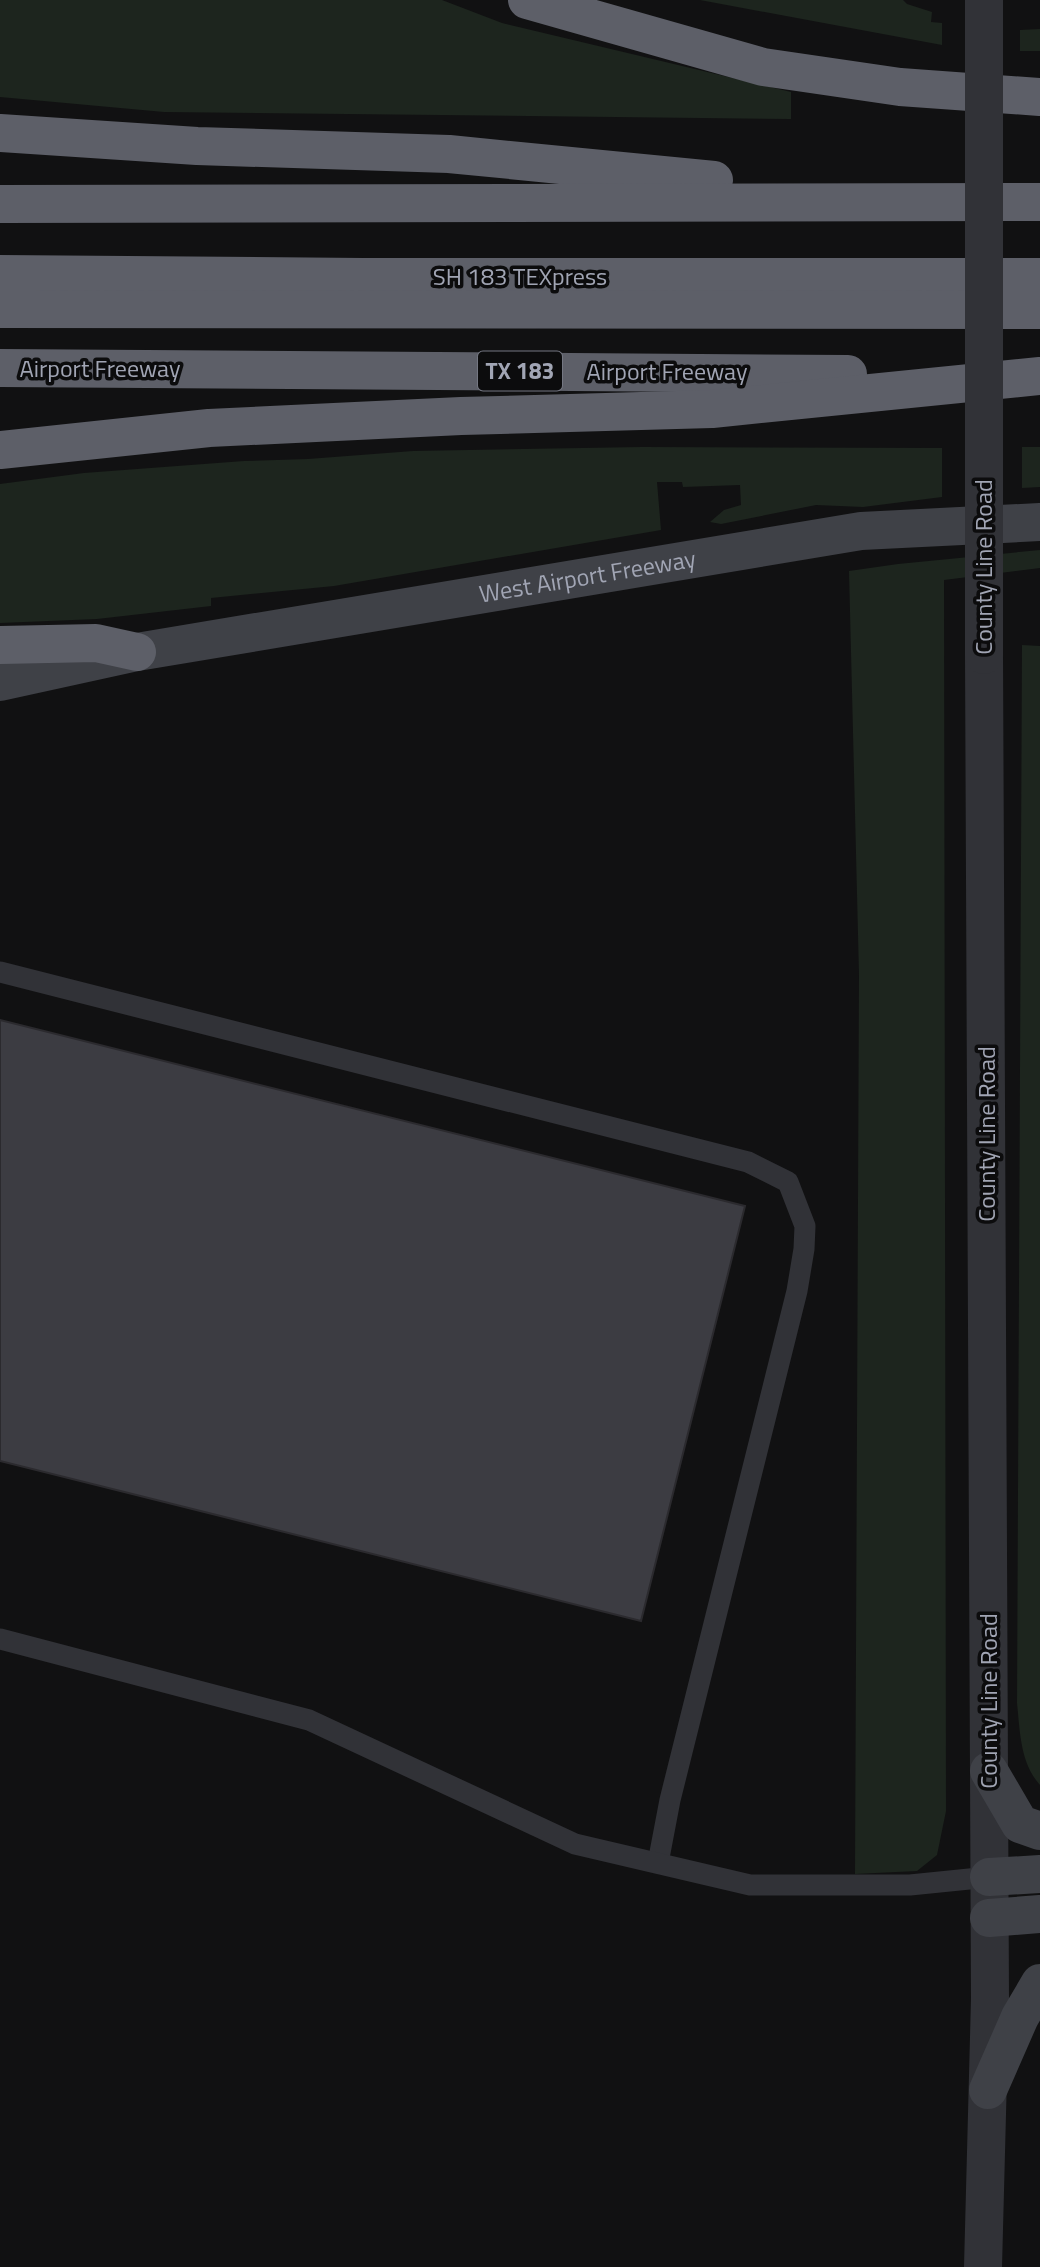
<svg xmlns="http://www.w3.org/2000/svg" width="1040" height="2267" font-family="'Titillium Web',sans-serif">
<rect width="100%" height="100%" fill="#111112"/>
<!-- green -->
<g fill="#1d251e">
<path d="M0,0H442L502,23L791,92V119L164,112L0,97Z"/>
<path d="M700,0H903L907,4L932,12L931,22L942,23V45Z"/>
<path d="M1040,29V51H1020V30Z"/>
<path d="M642,447L942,448V497L863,507L816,505L721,524L710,522L724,510L741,505L740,485L683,487L682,482H657L661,530L334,586L211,598V606L97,619L0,623V484L84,473L244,461L308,459L413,451Z"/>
<path d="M1022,447H1040V487L1022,488Z"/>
<path d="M1040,550V568L944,580L946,1811L937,1855L917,1871L855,1874L859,974L849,571L898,564Z"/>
<path d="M1022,645L1040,646V1785C1020,1763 1020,1731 1017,1703Z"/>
</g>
<!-- building -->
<path fill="#3c3c42" stroke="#2b2a2e" stroke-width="2" d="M0,1020L745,1206L641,1621L0,1461Z"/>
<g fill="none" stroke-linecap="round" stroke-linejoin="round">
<!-- service -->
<g stroke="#313237" stroke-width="21">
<path d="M0,972L748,1162L788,1182L805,1226L804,1249L797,1291L670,1800L658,1863"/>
<path d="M0,1639L309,1720L575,1844L750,1885H910L989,1877"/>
</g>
<!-- tertiary -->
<path stroke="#313237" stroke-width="38" d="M983,2267L990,1999L984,655"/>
<!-- secondary -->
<g stroke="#3f4147" stroke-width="38">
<path id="s1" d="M0,682L137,652L861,531L1040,522"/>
<path d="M989,1771L1020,1824L1040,1831"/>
<path d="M989,1877L1040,1874"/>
<path d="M989,1918L1040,1914"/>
<path d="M988,2090L1020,2017L1040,1983"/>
</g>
<!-- motorway -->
<g stroke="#5d5f68" stroke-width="38">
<path d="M527,0L763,67L900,87L1040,97"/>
<path d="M0,133L197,146L449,154L714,180"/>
<path d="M0,204L1040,202"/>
<path d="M0,274L363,277H1040"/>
<path d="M0,309L1040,310"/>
<path d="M0,368L848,374"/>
<path d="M0,450L209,428L461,416L712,409L1040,376"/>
<path d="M0,645L96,643L137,652"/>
</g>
<!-- tertiary-bridge -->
<path stroke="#313237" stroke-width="38" d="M984,0V655"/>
</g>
<g text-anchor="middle" stroke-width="7" stroke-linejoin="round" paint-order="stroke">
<!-- shield labels -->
<rect fill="#0c0c0d" stroke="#747782" stroke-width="2" x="478" y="351.5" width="84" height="39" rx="5"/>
<g font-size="23" font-weight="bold" fill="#a1a5b4">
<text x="520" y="379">TX 183</text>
</g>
<!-- street labels -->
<g font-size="24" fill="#a1a5b4" stroke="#0c0c0d">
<text x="520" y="285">SH 183 TEXpress</text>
<text x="100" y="377">Airport Freeway</text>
<text x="667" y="380">Airport Freeway</text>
<text transform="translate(984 567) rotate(-90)" y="8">County Line Road</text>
<text dy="8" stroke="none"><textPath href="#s1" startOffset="597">West Airport Freeway</textPath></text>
<text transform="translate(987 1134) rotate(-90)" y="8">County Line Road</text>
<text transform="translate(989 1701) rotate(-90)" y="8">County Line Road</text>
</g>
</g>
</svg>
